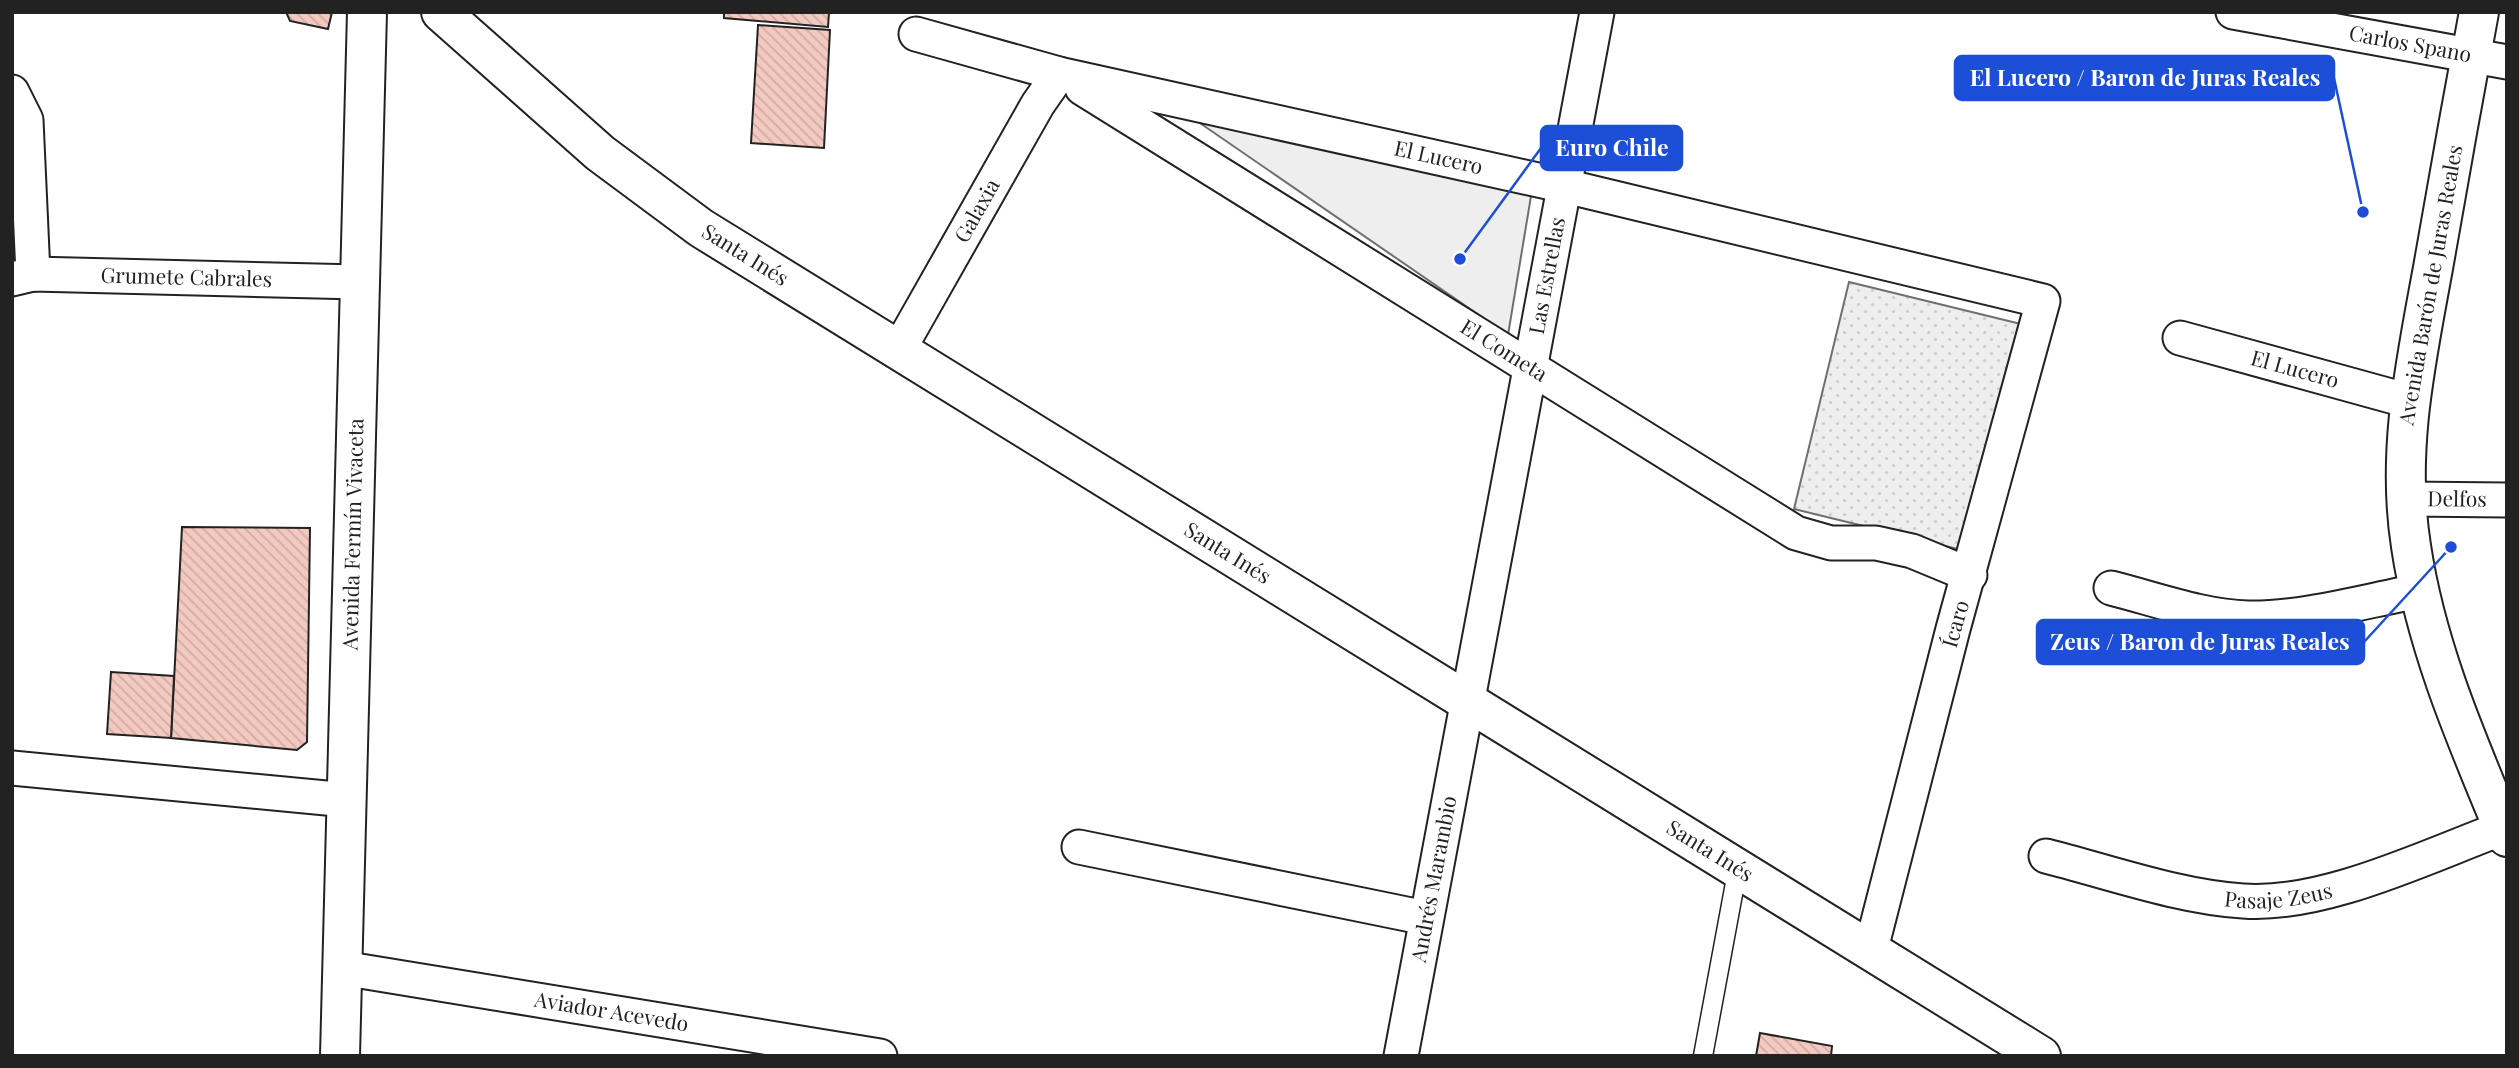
<svg xmlns="http://www.w3.org/2000/svg" width="2519" height="1068" font-family="'Playfair Display',serif">
<defs>
<pattern id="grass-dots" width="8" height="8" patternUnits="userSpaceOnUse" patternTransform="scale(1.75)"><rect width="8" height="8" fill="#eee"/><path d="M2 2h.1M6 6h.1" fill="none" stroke="#ccc" stroke-width="1.8" stroke-linecap="round"/></pattern>
<pattern id="building-back-hatch" width="6" height="6" patternUnits="userSpaceOnUse" patternTransform="scale(1.75)"><rect width="6" height="6" fill="#f3c9c0"/><path d="M-1 5l2 2M0 0l6 6M5-1l2 2" fill="none" stroke="#d0aca5"/></pattern>
</defs>
<rect width="100%" height="100%" fill="#fff"/>
<!-- grass -->
<path fill="url(#grass-dots)" stroke="#6f6f6f" stroke-width="2" d="M1849,282L2025,325L1970,552L1794,509Z"/>
<!-- park -->
<path fill="#eee" stroke="#6f6f6f" stroke-width="2" d="M1178,108L1533,184L1508,335Z"/>
<!-- building -->
<g fill="url(#building-back-hatch)" stroke="#222" stroke-width="2">
<path d="M286,12H332L328,29L290,21Z"/>
<path d="M724,12H829L828,27L724,18Z"/>
<path d="M758,25L830,30L824,148L751,143Z"/>
<path d="M182,527L310,528L307,742L297,750L171,738Z"/>
<path d="M111,672L174,676L171,738L107,734Z"/>
<path d="M1760,1033L1832,1046L1831,1056H1756Z"/>
</g>
<g fill="none" stroke-linecap="round" stroke-linejoin="round">
<!-- service casing -->
<g stroke="#222" stroke-width="21">
<path id="service" d="M1703,1056L1738,867"/>
</g>
<!-- minor casing -->
<g stroke="#222" stroke-width="37">
<g id="minor">
<path id="s1" d="M2233,12L2507,62"/>
<path id="s2" d="M916,34L1059,74L1565,186L2043,301L1953,629L1871,949"/>
<path id="s3" d="M1082,88L1796,533L1831,543H1876L1912,551L1970,575"/>
<path d="M12,92L26,120L33,274"/>
<path id="s4" d="M12,279L33,274L359,282"/>
<path id="s5" d="M2180,338L2409,401"/>
<path id="s6" d="M898,351L1038,104L1059,74"/>
<path id="s7" d="M2406,499L2507,500"/>
<path d="M2111,588C2155,599 2203,617 2248,618C2302,619 2365,601 2419,591"/>
<path d="M12,768L347,800"/>
<path d="M1079,847L1426,918"/>
<path id="s8" d="M2046,856C2109,872 2179,897 2243,901C2324,907 2427,856 2503,828"/>
<path id="s9" d="M342,968L880,1056"/>
<path id="s10" d="M1401,1056L1597,12"/>
</g>
</g>
<!-- tertiary casing -->
<g stroke="#222" stroke-width="42">
<g id="tertiary">
<path id="s11" d="M441,12L600,153L701,228L2041,1056"/>
<path d="M2479,12C2463,97 2448,183 2433,268C2416,361 2396,451 2411,546C2426,648 2468,743 2507,837"/>
</g>
</g>
<!-- secondary casing -->
<g stroke="#222" stroke-width="42">
<g id="secondary">
<path id="s12" d="M340,1056L367,12"/>
</g>
</g>
<!-- service -->
<use href="#service" stroke="#fff" stroke-width="18"/>
<!-- minor -->
<use href="#minor" stroke="#fff" stroke-width="33"/>
<!-- tertiary -->
<use href="#tertiary" stroke="#fff" stroke-width="38"/>
<!-- secondary -->
<use href="#secondary" stroke="#fff" stroke-width="38"/>
</g>
<g text-anchor="middle" stroke-width="5" stroke-linejoin="round" paint-order="stroke">
<!-- street labels -->
<g font-size="21" fill="#222" stroke="#fff">
<text dy="7" stroke="none"><textPath href="#s1" startOffset="180">Carlos Spano</textPath></text>
<text dy="7" stroke="none"><textPath href="#s2" startOffset="537">El Lucero</textPath></text>
<text dy="7" stroke="none"><textPath href="#s6" startOffset="161">Galaxia</textPath></text>
<text dy="7" stroke="none"><textPath href="#s11" startOffset="390">Santa Inés</textPath></text>
<text dy="7" stroke="none"><textPath href="#s10" startOffset="794">Las Estrellas</textPath></text>
<text dy="7" stroke="none"><textPath href="#s4" startOffset="175">Grumete Cabrales</textPath></text>
<text transform="translate(2431 285) rotate(-80)" y="7">Avenida Barón de Juras Reales</text>
<text dy="7" stroke="none"><textPath href="#s3" startOffset="497">El Cometa</textPath></text>
<text dy="7" stroke="none"><textPath href="#s5" startOffset="119">El Lucero</textPath></text>
<text dy="7" stroke="none"><textPath href="#s7" startOffset="51">Delfos</textPath></text>
<text dy="7" stroke="none"><textPath href="#s12" startOffset="522">Avenida Fermín Vivaceta</textPath></text>
<text dy="7" stroke="none"><textPath href="#s11" startOffset="957">Santa Inés</textPath></text>
<text transform="translate(1956 624) rotate(-74)" y="7">Ícaro</text>
<text dy="7" stroke="none"><textPath href="#s11" startOffset="1524">Santa Inés</textPath></text>
<text dy="7" stroke="none"><textPath href="#s10" startOffset="180">Andrés Marambio</textPath></text>
<text dy="7" stroke="none"><textPath href="#s8" startOffset="238">Pasaje Zeus</textPath></text>
<text dy="7" stroke="none"><textPath href="#s9" startOffset="273">Aviador Acevedo</textPath></text>
</g>
</g>
<!-- callouts -->
<path fill="none" stroke="#1d4ed8" stroke-width="2.5" d="M2363 212L2334 78M1460 259L1541 148M2451 547L2364 642"/>
<g fill="#1d4ed8" stroke="#fff" stroke-width="2.5">
<circle cx="2363" cy="212" r="7"/>
<circle cx="1460" cy="259" r="7"/>
<circle cx="2451" cy="547" r="7"/>
</g>
<g fill="#1d4ed8" stroke="#1d4ed8" stroke-width="2.5">
<rect x="1955" y="56" width="379" height="44" rx="7"/>
<rect x="1541" y="126" width="141" height="44" rx="7"/>
<rect x="2037" y="620" width="327" height="44" rx="7"/>
</g>
<g font-size="23" text-anchor="middle" font-weight="bold" fill="#fff">
<text x="2145" y="86">El Lucero / Baron de Juras Reales</text>
<text x="1612" y="156">Euro Chile</text>
<text x="2200" y="650">Zeus / Baron de Juras Reales</text>
</g>
<!-- border -->
<rect width="2519" height="1068" fill="none" stroke="#222222" stroke-width="28"/>
</svg>
